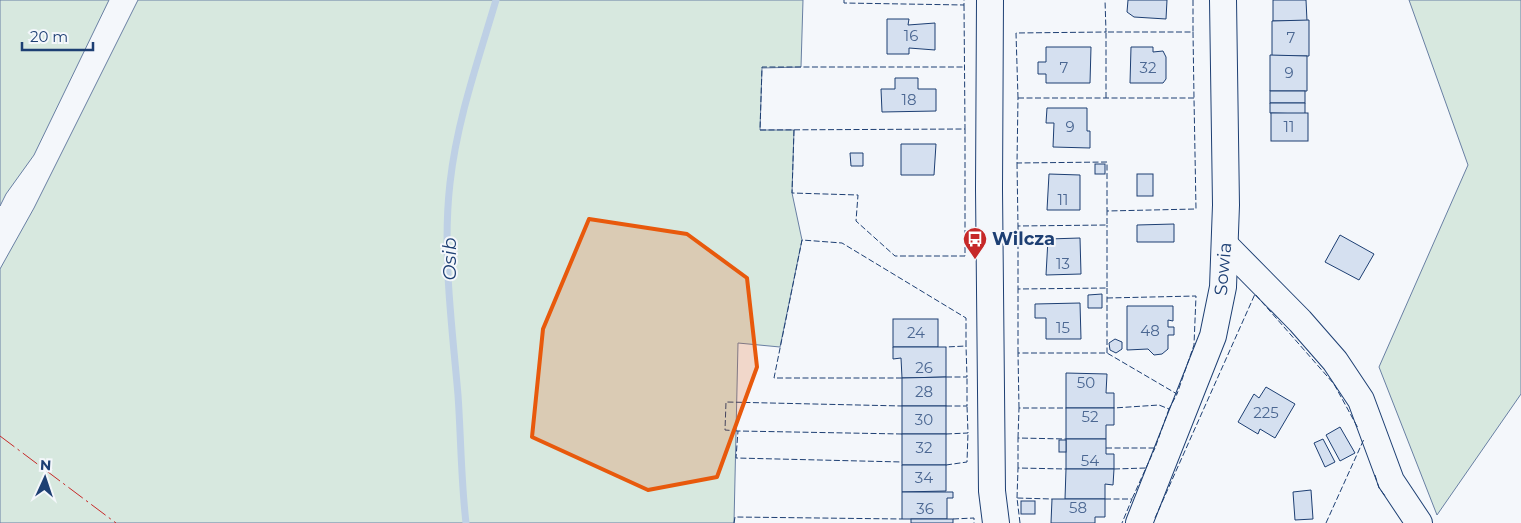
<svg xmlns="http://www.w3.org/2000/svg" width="1521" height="523" font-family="Montserrat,sans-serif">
<rect width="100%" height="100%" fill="#f4f7fb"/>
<!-- green -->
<g fill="#d7e8df" stroke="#687fa3">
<path d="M0,0H109L34,155L6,194L0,206Z"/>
<path d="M138,0H803L801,67L762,68L760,130H794L792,193L802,240L780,347L738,343L734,523H0V269L34,208Z"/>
<path d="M1409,0H1521V394L1437,515L1379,367L1468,165Z"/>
</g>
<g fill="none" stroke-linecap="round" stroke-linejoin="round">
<!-- stream -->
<path stroke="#bed0e5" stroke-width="7" d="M466,523C461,480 461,438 458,395C452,325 442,253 450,183C457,120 478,61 496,0"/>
</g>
<!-- building -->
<g fill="#d5e0f0" stroke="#1d3f73">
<path d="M1128,0H1167L1166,19L1134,17L1127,12Z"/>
<path d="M1273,0H1306L1307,21H1273Z"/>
<path d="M887,19H909L908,25L935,23V50L909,48V54H887Z"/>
<path d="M1309,20V56H1272V21Z"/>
<path d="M1046,47H1091L1090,83H1046V74H1038V62H1046Z"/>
<path d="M1131,47H1153V52L1163,51L1166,57V79L1163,83H1130Z"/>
<path d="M1270,55L1307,56V91H1270Z"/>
<path d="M895,78H918V89H936V111L882,112L881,89H895Z"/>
<rect x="1270" y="91" width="35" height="12"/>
<path d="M1270,103H1305V114L1270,113Z"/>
<path d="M1047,108H1087V131H1090V148L1053,147L1054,123H1046Z"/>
<rect x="1271" y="113" width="37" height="28"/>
<path d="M901,144H936L934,175H901Z"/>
<path d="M850,153H863V166H851Z"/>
<rect x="1095" y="164" width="10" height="10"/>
<path d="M1049,174L1080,175V210H1047Z"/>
<rect x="1137" y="174" width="16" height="22"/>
<path d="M1174,224V242H1137V225Z"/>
<path d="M1340,235L1374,254L1359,280L1325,262Z"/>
<path d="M1080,238L1081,274L1046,275L1048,239Z"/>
<path d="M1102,294V308H1088V295Z"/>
<path d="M1080,303L1081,339H1046V318H1035V304Z"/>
<path d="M1127,306H1173V321L1168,320V327H1174V335H1168V349L1162,354L1154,355L1148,349L1127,350Z"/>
<rect x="893" y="319" width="45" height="28"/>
<path d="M1115,339L1122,342V349L1116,353L1110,350L1109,343Z"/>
<path d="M893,347H946V377L902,378L901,358L893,359Z"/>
<path d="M1066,373L1107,374L1106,393H1114V408H1066Z"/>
<path d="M946,377V406H902V378Z"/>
<path d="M1266,387L1295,404L1275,438L1260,429L1258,434L1238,422L1254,394L1259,398Z"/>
<rect x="902" y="406" width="44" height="28"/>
<path d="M1066,408H1114V425H1106V439H1066Z"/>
<path d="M1340,427L1355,453L1340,461L1326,435Z"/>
<rect x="902" y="434" width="44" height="31"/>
<path d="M1066,439H1106V454H1114V469H1066Z"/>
<path d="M1323,439L1335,462L1325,467L1314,443Z"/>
<rect x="1059" y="440" width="7" height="12"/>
<path d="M902,465H946V491L902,492Z"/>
<path d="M1066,469H1114L1113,485L1105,484V499H1065Z"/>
<path d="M1311,490L1313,519L1295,520L1293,492Z"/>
<path d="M902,492H953V498H947V519H902Z"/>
<path d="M1052,499H1105V517H1095V523H1051Z"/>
<rect x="1021" y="501" width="14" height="13"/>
<rect x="911" y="519" width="42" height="4"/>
</g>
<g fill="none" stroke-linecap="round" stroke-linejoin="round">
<!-- minor casing -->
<g stroke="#1d3f73" stroke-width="28">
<g id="minor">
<path d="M990,0L989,189L992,491L996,523"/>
<path d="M1226,246L1300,321L1335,361L1361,400L1391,481L1419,523"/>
<path d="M1139,523L1213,336L1223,287L1226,205L1223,0"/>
</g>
</g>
<!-- minor -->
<use href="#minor" stroke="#f4f7fb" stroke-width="26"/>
<!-- fence -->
<g stroke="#1d3f73" stroke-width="1" stroke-dasharray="6 2.5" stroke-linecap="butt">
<path d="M844,0V3L964,5V0"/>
<path d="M1193,0V32"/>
<path d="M964,5L965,129L760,130L762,67H965"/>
<path d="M1018,98H1194L1196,209L1107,211V162L1017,163Z"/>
<path d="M1018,98L1016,33L1106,32L1105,0"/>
<path d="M1106,98V32H1193L1194,98"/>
<path d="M794,130L792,193L858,195L856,221L895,256H965V129"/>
<path d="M1017,163L1018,226L1107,225V211"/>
<path d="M1018,226V289L1107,288V225"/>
<path d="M1107,288V353"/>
<path d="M1107,298L1196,296L1194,345L1177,394"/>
<path d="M1018,353V289"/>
<path d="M946,377H967L966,346"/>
<path d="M902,378H774L802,240L842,243L966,318V346L946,347"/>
<path d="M946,406H967V377"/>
<path d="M1019,408L1018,353H1107L1177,394L1169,409L1159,405L1114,408"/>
<path d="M738,431L725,430L726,402L902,406"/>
<path d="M902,434L738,431L736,458L902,462"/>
<path d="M946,434L968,433L967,406"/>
<path d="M1018,438L1019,408H1066"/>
<path d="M1106,448H1155L1169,409"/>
<path d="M946,465L967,462L968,433"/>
<path d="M1018,468V438L1066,439"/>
<path d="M1146,468L1155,448"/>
<path d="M1114,469L1146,468L1132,499"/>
<path d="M1375,475L1379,488L1386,497"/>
<path d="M1017,498L1018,468L1066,469"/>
<path d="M1105,499H1132L1122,523"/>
<path d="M1155,518L1255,294L1334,384L1358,428"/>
<path d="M953,519L974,518V523"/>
<path d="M734,523L735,517L902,519"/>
<path d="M1020,523L1017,498L1052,499"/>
<path d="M1326,523L1364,439"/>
</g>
<!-- power -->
<path stroke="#c62828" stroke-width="1" stroke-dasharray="18 4 2.5 4" stroke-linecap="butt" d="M0,436L116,523"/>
</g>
<!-- marked area -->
<path fill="#e8590c" fill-opacity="0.2" stroke="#e8590c" stroke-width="4" stroke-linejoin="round" d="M589,219L687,234L747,278L757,367L717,477L648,490L532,437L543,329Z"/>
<!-- icons -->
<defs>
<g id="bus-pin" transform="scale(1.25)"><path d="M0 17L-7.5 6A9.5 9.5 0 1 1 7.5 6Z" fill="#c62828" stroke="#f4f7fb"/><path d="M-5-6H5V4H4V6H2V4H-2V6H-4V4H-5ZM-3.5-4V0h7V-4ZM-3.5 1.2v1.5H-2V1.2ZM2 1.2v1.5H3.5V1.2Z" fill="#fff"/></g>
</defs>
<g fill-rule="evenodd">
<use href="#bus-pin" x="975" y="239"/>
</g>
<g text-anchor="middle" stroke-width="4" stroke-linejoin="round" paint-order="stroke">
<!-- number labels -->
<g font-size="15" fill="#4b6792">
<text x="911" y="41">16</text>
<text x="1291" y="43">7</text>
<text x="1064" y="73">7</text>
<text x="1148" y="73">32</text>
<text x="1289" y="78">9</text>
<text x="909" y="105">18</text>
<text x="1070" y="132">9</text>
<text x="1289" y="132">11</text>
<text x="1063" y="205">11</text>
<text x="1063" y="269">13</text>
<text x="1063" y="333">15</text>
<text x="1150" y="336">48</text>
<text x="916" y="338">24</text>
<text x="924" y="373">26</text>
<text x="1086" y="388">50</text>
<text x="924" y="397">28</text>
<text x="1266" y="418">225</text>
<text x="1090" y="422">52</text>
<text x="924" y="425">30</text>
<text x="924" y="453">32</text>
<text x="1090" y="466">54</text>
<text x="924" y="483">34</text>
<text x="1078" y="513">58</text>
<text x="925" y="514">36</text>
</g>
<!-- poi labels -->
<g font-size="18" font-weight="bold" fill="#1d3f73" stroke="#f4f7fb" text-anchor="start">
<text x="992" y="245">Wilcza</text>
</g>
<!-- street labels -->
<g font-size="18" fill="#1d3f73" stroke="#f4f7fb">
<text transform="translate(1223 269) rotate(-85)" y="6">Sowia</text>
</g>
<!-- water labels -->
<g font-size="19" font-style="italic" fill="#1d3f73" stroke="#f4f7fb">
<text transform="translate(449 259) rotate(-90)" y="7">Osib</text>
</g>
</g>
<!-- north arrow -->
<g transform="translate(45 478) rotate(3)" stroke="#f4f7fb" stroke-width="4" paint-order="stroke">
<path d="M0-4L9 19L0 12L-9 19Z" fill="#1d3f73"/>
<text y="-8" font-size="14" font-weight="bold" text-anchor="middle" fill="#1d3f73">N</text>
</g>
<!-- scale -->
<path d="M22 42v8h71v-8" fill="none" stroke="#1d3f73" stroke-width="2.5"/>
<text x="30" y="42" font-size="15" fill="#1d3f73" stroke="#f4f7fb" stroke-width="4" paint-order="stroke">20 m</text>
</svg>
